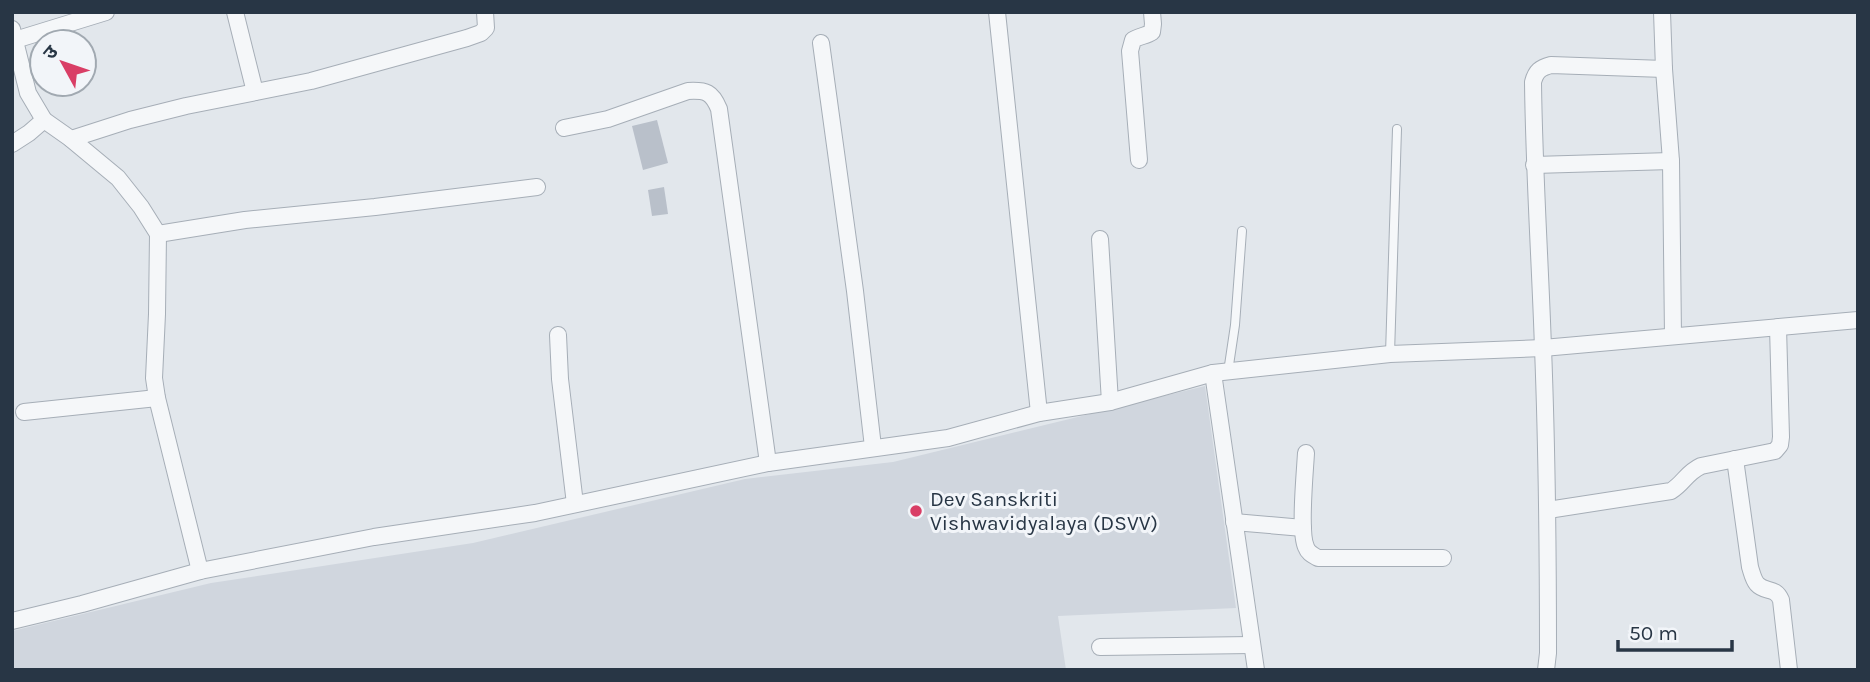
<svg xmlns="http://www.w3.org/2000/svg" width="1870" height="682" font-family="Karla,'Noto Sans Devanagari',sans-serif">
<rect width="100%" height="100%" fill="#e2e7ec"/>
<!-- built -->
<path fill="#d0d6de" d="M1205,386L1236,608L1058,616L1066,670H12V631L211,583L473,543L745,479L893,462Z"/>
<!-- building -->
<g fill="#b9c0ca">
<path d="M657,120L668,163L643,170L632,126Z"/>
<path d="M664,187L668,214L652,216L648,190Z"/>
</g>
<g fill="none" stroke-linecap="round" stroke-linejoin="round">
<!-- service casing -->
<g stroke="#a6aeb7" stroke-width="10">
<g id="service">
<path d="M1390,354L1397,129"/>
<path d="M1228,372L1235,325L1242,231"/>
</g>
</g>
<!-- minor casing -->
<g stroke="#a6aeb7" stroke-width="18">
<g id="minor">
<path d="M235,12L255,92"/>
<path d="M997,12L1039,413"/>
<path d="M1662,12L1664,69L1671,161L1673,336"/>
<path d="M12,29L28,93L44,120L71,139L118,178L141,207L158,234L157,314L154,378L157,398L200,571"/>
<path d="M15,40L106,12"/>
<path d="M821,43L855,291L873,447"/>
<path d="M564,128L608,119L688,91C706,90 712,92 719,109L768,463"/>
<path d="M71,139L130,120L186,106L311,81L467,38L481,33L486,28L485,12"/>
<path d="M12,144L29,133L44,120"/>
<path d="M1139,160L1130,51L1133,40C1139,36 1146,36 1152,32L1153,24L1152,12"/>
<path d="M1534,165L1671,161"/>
<path d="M158,234L245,220L375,207L537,187"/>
<path d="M1100,239L1110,402"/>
<path d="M558,335L560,379L575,504"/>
<path d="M1213,373L1256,670"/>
<path d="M24,412L157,398"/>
<path d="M1306,453C1305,472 1299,532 1306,547C1308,553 1313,555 1318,558H1443"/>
<path d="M1735,459L1750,567C1752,573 1753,579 1757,584C1765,593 1775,586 1781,600L1789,670"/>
<path d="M1548,510L1671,491C1684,483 1686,473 1701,466L1775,451L1780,445L1781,437L1778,327"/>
<path d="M1234,522L1303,528"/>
<path d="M12,621L82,604L200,571L374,537L535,513L768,463L948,438L1039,413L1110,402L1213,373L1390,354L1543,348L1858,320"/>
<path d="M1100,647L1252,645"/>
<path d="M1546,670L1548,653C1548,551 1547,450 1543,348C1540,259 1534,171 1533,82C1536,71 1540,68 1551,65L1664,69"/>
</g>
</g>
<!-- service -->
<use href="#service" stroke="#f5f7f9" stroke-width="8"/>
<!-- minor -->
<use href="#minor" stroke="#f5f7f9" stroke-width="16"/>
</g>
<!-- markers -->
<circle fill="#d93e66" stroke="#f2f5f9" stroke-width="2.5" cx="916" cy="511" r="7"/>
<g text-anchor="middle" stroke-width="6" stroke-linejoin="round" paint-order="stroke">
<!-- poi labels -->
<g font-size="21" fill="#283645" stroke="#f2f5f9" text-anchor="start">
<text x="930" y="506">Dev Sanskriti<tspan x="930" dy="24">Vishwavidyalaya (DSVV)</tspan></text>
</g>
</g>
<!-- border -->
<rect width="1870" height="682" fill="none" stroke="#283645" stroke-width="28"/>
<!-- north arrow -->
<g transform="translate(63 63) rotate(310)"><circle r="33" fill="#f2f5f9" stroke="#a1a9b1" stroke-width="2"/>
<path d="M0-5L12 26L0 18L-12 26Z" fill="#d93e66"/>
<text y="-10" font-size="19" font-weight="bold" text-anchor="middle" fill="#283645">उ</text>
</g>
<!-- scale -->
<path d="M1618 640v10h114v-10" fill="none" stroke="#283645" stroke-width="3.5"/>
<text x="1629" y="640" font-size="21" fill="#283645" stroke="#f2f5f9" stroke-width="5" paint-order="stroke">50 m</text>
</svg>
